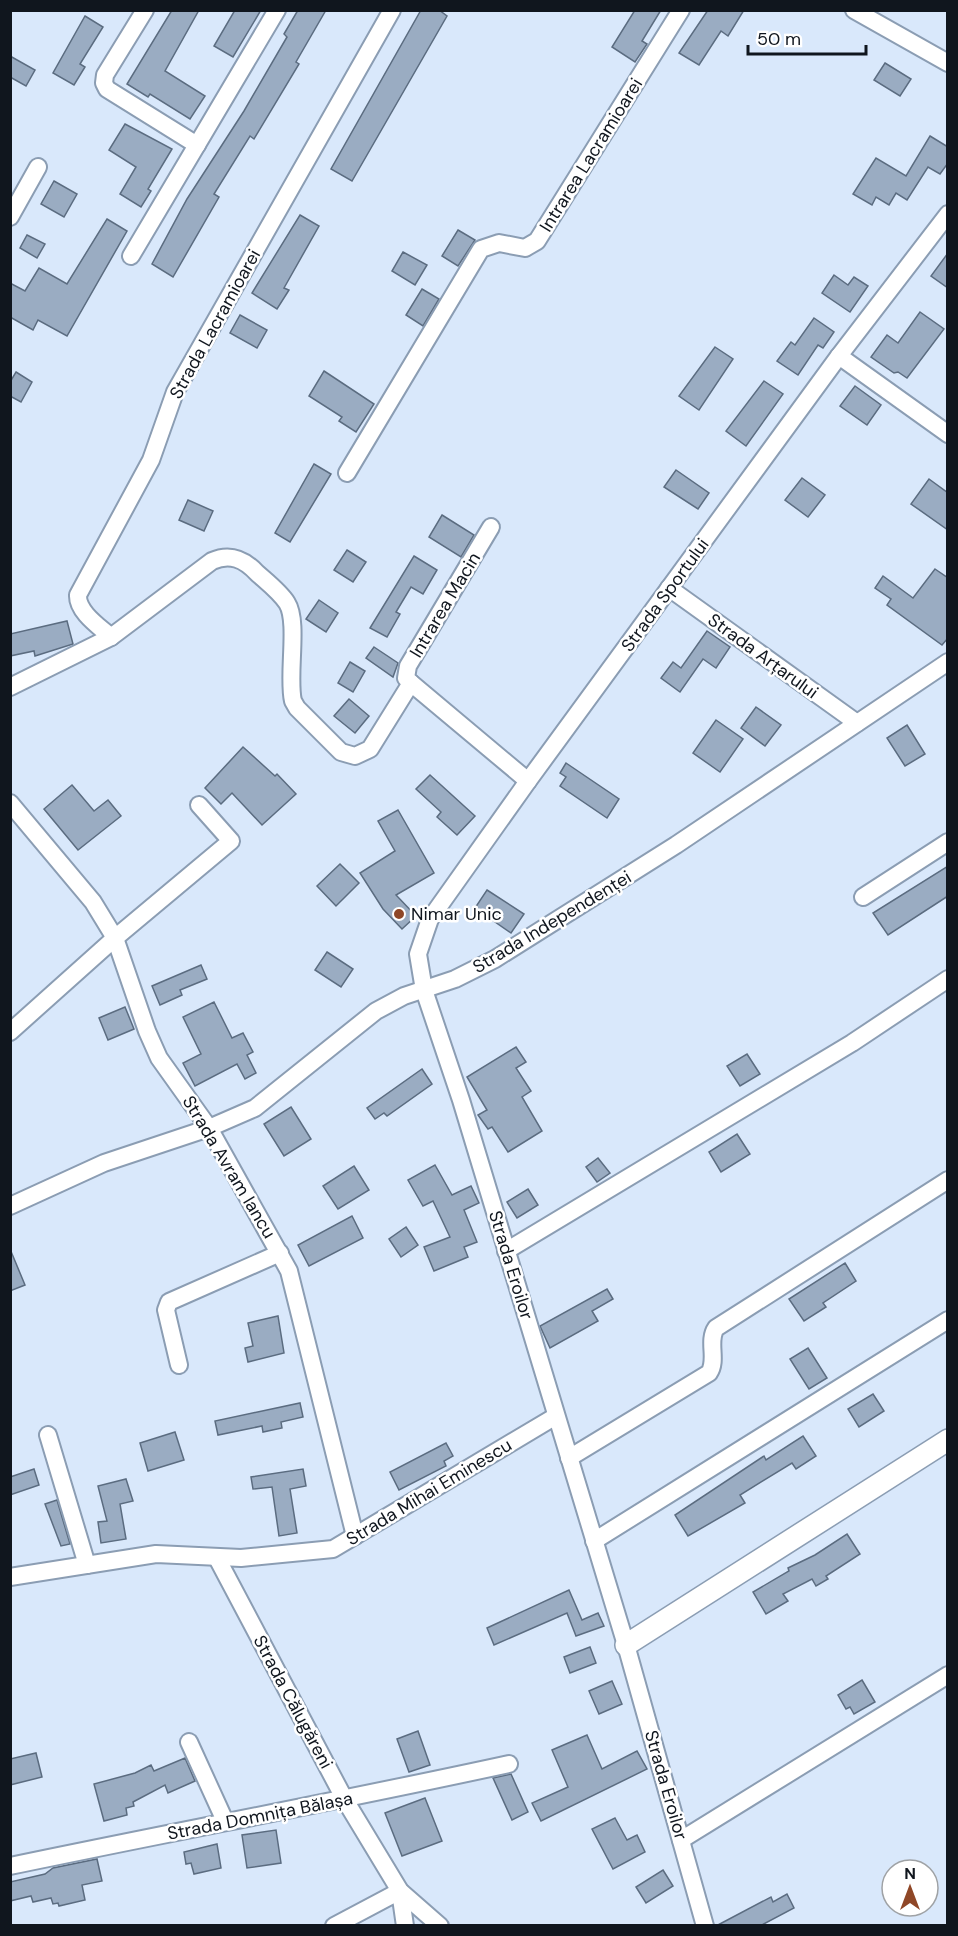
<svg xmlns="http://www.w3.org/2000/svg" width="958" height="1936" font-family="'DM Sans',sans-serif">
<rect width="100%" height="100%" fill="#d9e8fb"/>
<!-- building -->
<g fill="#9aacc2" stroke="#5b6c80" stroke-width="1.5">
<path d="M172,10H199L165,71L205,96L190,119L150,94L148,97L127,84Z"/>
<path d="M235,10H261L233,57L214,46Z"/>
<path d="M298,10H326L296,62L299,64L254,139L250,136L214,194L219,197L173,277L152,264L187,199L244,111L287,37L284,34Z"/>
<path d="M421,10H439L447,16L352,181L331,169Z"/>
<path d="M635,10H661L642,41L647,44L635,62L612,47Z"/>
<path d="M708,10H744L728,36L721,31L699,65L679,53Z"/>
<path d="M85,16L103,27L80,64L85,67L74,85L53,73Z"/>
<path d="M10,56L35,70L26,86L10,77Z"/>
<path d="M885,63L911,79L900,96L874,80Z"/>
<path d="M125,124L172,149L148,189L151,191L141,207L120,194L136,167L109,150Z"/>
<path d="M930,136L948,147V163L940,174L928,167L907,200L896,193L889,205L876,197L872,205L853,194L876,158L906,176Z"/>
<path d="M54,181L77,194L64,217L41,204Z"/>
<path d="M300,215L319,226L284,288L289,290L277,309L252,293Z"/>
<path d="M107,219L127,231L67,336L38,320L33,330L10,317V283L25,291L39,268L67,284Z"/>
<path d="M458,230L475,240L458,266L442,256Z"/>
<path d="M27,235L45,244L37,258L20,248Z"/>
<path d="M403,252L427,265L415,285L392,271Z"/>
<path d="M948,253V288L931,276Z"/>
<path d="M834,275L848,285L854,277L868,286L850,312L822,293Z"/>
<path d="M422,289L439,299L423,326L406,315Z"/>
<path d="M920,312L944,329L907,378L898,372L894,373L871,357L887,335L898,343Z"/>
<path d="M240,315L267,330L257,348L230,333Z"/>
<path d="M814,318L834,332L823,348L818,345L798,375L777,361L791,342L795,345Z"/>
<path d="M715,347L733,359L699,410L679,396Z"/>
<path d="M324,371L374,404L356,432L339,421L342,417L309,396Z"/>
<path d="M16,372L32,382L21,402L10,396V382Z"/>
<path d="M764,381L783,394L746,446L726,431Z"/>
<path d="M855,386L881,405L867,425L840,406Z"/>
<path d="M314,464L331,474L290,542L275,533Z"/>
<path d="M676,470L709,493L698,509L664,487Z"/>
<path d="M802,478L825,495L808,517L785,500Z"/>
<path d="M929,479L948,493V530L911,504Z"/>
<path d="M188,500L213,511L204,531L179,520Z"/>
<path d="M442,515L474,535L461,557L429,537Z"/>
<path d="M347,550L366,562L353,582L334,570Z"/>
<path d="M414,556L437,570L423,594L411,587L396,612L400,614L387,637L370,628Z"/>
<path d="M935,569L948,578V638L942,645L887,605L891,599L875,588L883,576L913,598Z"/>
<path d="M319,600L338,613L326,632L306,619Z"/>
<path d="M67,621L73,644L35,656L34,651L10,656V634Z"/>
<path d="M707,631L730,647L716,668L703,659L680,692L661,678L673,662L681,668Z"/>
<path d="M374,647L398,663L393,677L366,658Z"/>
<path d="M350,662L365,671L353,692L338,683Z"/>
<path d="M349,699L369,716L355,733L334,716Z"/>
<path d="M756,707L781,725L765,746L741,728Z"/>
<path d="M716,720L743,739L720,772L693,753Z"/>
<path d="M907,725L925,754L905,766L887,738Z"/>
<path d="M243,747L275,776L277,774L296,794L262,825L232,793L221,804L205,788Z"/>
<path d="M566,763L619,799L607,818L560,786L566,777L560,773Z"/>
<path d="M430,775L475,816L457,835L437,817L441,812L416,789Z"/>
<path d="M72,785L94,811L108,800L121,816L78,850L44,809Z"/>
<path d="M398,810L434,873L396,895L416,916L402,929L383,909L360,873L395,851L378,821Z"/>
<path d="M340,864L359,883L336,906L317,886Z"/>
<path d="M948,866V896L888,935L873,913Z"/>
<path d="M487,890L524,914L511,933L475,908Z"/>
<path d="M327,952L353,969L341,987L315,970Z"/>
<path d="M201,965L207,979L180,990L182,995L160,1005L152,986Z"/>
<path d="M214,1002L232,1038L243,1033L253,1052L247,1055L256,1073L245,1079L237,1064L195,1086L183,1063L201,1054L183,1017Z"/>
<path d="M125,1007L134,1029L108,1040L99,1018Z"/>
<path d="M516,1047L526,1062L516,1068L531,1091L522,1097L542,1131L508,1152L492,1127L488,1129L478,1115L487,1110L467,1077Z"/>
<path d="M747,1054L760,1074L740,1086L727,1066Z"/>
<path d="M422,1069L432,1084L387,1116L384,1113L375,1119L367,1108Z"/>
<path d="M291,1107L311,1139L284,1156L264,1124Z"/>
<path d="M737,1134L750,1154L721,1172L709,1152Z"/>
<path d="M598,1158L610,1173L597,1182L586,1167Z"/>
<path d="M435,1165L452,1195L471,1186L479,1203L464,1210L477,1242L464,1247L468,1257L434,1271L424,1247L450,1237L433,1201L423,1206L408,1180Z"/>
<path d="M354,1166L369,1190L338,1209L323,1186Z"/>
<path d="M528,1189L538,1205L517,1218L507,1202Z"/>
<path d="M352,1216L363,1238L309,1266L298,1245Z"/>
<path d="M406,1227L418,1245L401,1257L389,1239Z"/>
<path d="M10,1249L25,1285L10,1291Z"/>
<path d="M845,1263L856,1281L823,1303L826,1307L804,1321L789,1299Z"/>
<path d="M607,1289L613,1299L592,1311L598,1321L550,1348L540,1326Z"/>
<path d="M278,1316L284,1353L248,1362L245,1348L253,1346L248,1323Z"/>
<path d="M808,1348L827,1378L809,1389L790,1359Z"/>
<path d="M873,1394L884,1411L859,1427L848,1409Z"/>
<path d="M300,1403L303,1417L281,1422L282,1428L263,1432L262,1426L218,1435L215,1421Z"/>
<path d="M175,1432L184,1460L148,1471L140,1443Z"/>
<path d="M803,1436L816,1456L796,1469L792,1463L740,1495L745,1503L688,1536L675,1515L764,1456L766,1460Z"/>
<path d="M446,1443L453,1456L444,1461L446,1466L399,1490L390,1472Z"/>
<path d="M34,1469L39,1485L10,1495V1477Z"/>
<path d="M303,1469L306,1486L290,1489L297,1533L279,1536L272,1487L253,1489L251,1477Z"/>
<path d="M126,1479L133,1501L120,1504L126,1539L101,1543L98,1522L107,1521L98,1486Z"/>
<path d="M57,1500L70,1544L61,1546L45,1504Z"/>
<path d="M847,1534L860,1554L826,1576L828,1579L816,1586L812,1579L783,1594L788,1601L766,1614L753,1592L789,1571L788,1568L815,1555Z"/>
<path d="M569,1590L582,1620L598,1613L604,1626L576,1636L567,1613L494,1645L487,1628Z"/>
<path d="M590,1647L596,1663L570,1673L564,1657Z"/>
<path d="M862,1680L875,1702L854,1714L850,1707L846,1709L838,1695Z"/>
<path d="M612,1681L622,1704L599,1714L589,1691Z"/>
<path d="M418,1731L430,1765L409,1772L397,1739Z"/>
<path d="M587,1735L602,1769L637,1751L647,1769L541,1821L532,1803L568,1787L552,1750Z"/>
<path d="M36,1753L42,1777L10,1785V1759Z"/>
<path d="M185,1758L195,1781L168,1793L165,1785L133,1802L134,1806L126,1808L127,1815L104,1821L94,1784L135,1773L151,1765L154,1771Z"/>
<path d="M511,1774L528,1812L512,1820L493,1778Z"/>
<path d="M425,1798L442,1841L402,1856L385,1813Z"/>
<path d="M615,1818L627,1840L637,1835L645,1852L613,1869L592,1829Z"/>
<path d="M276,1830L281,1863L247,1868L242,1835Z"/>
<path d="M217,1844L221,1868L194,1874L191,1863L186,1864L184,1852Z"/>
<path d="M97,1859L102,1881L82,1885L85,1900L59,1906L58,1903L53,1904L51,1898L33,1902L31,1896L10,1901V1882L45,1874L53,1868Z"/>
<path d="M663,1870L673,1886L646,1903L636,1887Z"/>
<path d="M787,1894L794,1908L760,1926H716L771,1897L773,1902Z"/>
</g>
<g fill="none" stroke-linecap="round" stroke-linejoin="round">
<!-- minor casing -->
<g stroke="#8b9db3" stroke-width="20">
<g id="minor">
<path d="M145,10L105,75L104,83L107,89L197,145"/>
<path d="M854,10L948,63"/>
<path d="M10,217L38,167"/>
<path d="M131,256L277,10"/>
<path d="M839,356L948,434"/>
<path d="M347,473L481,249L499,243L525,248L537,241L681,10"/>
<path d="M669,588L857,723"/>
<path d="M111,637C100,627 77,612 78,595L151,460L175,392L392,10"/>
<path d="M411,683L406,678L408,666L491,527"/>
<path d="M10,687L111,637L212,561C230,553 244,559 257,573C267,582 280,592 287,603C299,622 287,676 293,701L297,708L341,752L355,756L370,749L411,683L528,781"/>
<path d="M10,803L93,902L115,938L147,1031L159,1058L209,1128L289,1271L355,1536"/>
<path d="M863,897L948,842"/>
<path d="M10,1032L115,938L231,841L199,805"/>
<path d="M10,1206L104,1163L209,1128L255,1108L376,1011L404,996L455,979L495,959L676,845L948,662"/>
<path d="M506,1251L852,1043L948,979"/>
<path d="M179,1365L166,1310L169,1302L280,1253"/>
<path d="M48,1435L87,1565"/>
<path d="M569,1458L709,1373C718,1360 707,1341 716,1328L948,1180"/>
<path d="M594,1541L948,1320"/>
<path d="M217,1558L345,1800L400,1891L440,1926"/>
<path d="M10,1577L156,1554L241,1558L333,1549L556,1416"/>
<path d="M189,1742L225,1821"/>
<path d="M681,1840L948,1675"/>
<path d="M10,1866C177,1831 344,1800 509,1764"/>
<path d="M334,1926L400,1891L405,1926"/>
<path d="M705,1926L626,1645L461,1100L424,990L418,954L430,919L528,781L839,356L948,214"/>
</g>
</g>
<!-- tertiary casing -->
<g stroke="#8b9db3" stroke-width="24">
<path id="tertiary" d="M626,1645L948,1440"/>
</g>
<!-- minor -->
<use href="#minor" stroke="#fff" stroke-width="16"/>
<!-- tertiary -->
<use href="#tertiary" stroke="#fff" stroke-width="21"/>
</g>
<!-- markers -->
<circle fill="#8f4727" stroke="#fff" stroke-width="2" cx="399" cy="914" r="6"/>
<g text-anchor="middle" stroke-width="5" stroke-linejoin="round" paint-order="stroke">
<!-- street labels -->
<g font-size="18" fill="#10161e" stroke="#fff">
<text transform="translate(591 155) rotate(-58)" y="6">Intrarea Lacramioarei</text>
<text transform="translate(215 324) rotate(-61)" y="6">Strada Lacramioarei</text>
<text transform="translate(665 595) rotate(-54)" y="6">Strada Sportului</text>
<text transform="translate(445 605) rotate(-59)" y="6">Intrarea Macin</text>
<text transform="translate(763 656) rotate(36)" y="6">Strada Arțarului</text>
<text transform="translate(552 922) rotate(-31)" y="6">Strada Independenței</text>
<text transform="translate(229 1167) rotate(59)" y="6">Strada Avram Iancu</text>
<text transform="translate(511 1265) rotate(73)" y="6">Strada Eroilor</text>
<text transform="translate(429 1492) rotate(-31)" y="6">Strada Mihai Eminescu</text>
<text transform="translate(293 1702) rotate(62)" y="6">Strada Călugăreni</text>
<text transform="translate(666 1785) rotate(74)" y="6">Strada Eroilor</text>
<text transform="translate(260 1816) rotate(-11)" y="6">Strada Domnița Bălașa</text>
</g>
<!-- poi labels -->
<g font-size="18" fill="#10161e" stroke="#fff" text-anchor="start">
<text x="411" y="920">Nimar Unic</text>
</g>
</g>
<!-- border -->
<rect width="958" height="1936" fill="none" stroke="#10161e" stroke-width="24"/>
<!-- north arrow -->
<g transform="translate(910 1888)"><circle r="28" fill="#ffffff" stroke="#9fa2a5" stroke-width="1.5"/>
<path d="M0-4.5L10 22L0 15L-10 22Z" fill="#8f4727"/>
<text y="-9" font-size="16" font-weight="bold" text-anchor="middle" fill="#10161e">N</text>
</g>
<!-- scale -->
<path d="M748 45v9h118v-9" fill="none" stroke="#10161e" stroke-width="3"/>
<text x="757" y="45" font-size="18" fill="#10161e" stroke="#ffffff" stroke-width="4.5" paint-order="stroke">50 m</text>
</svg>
